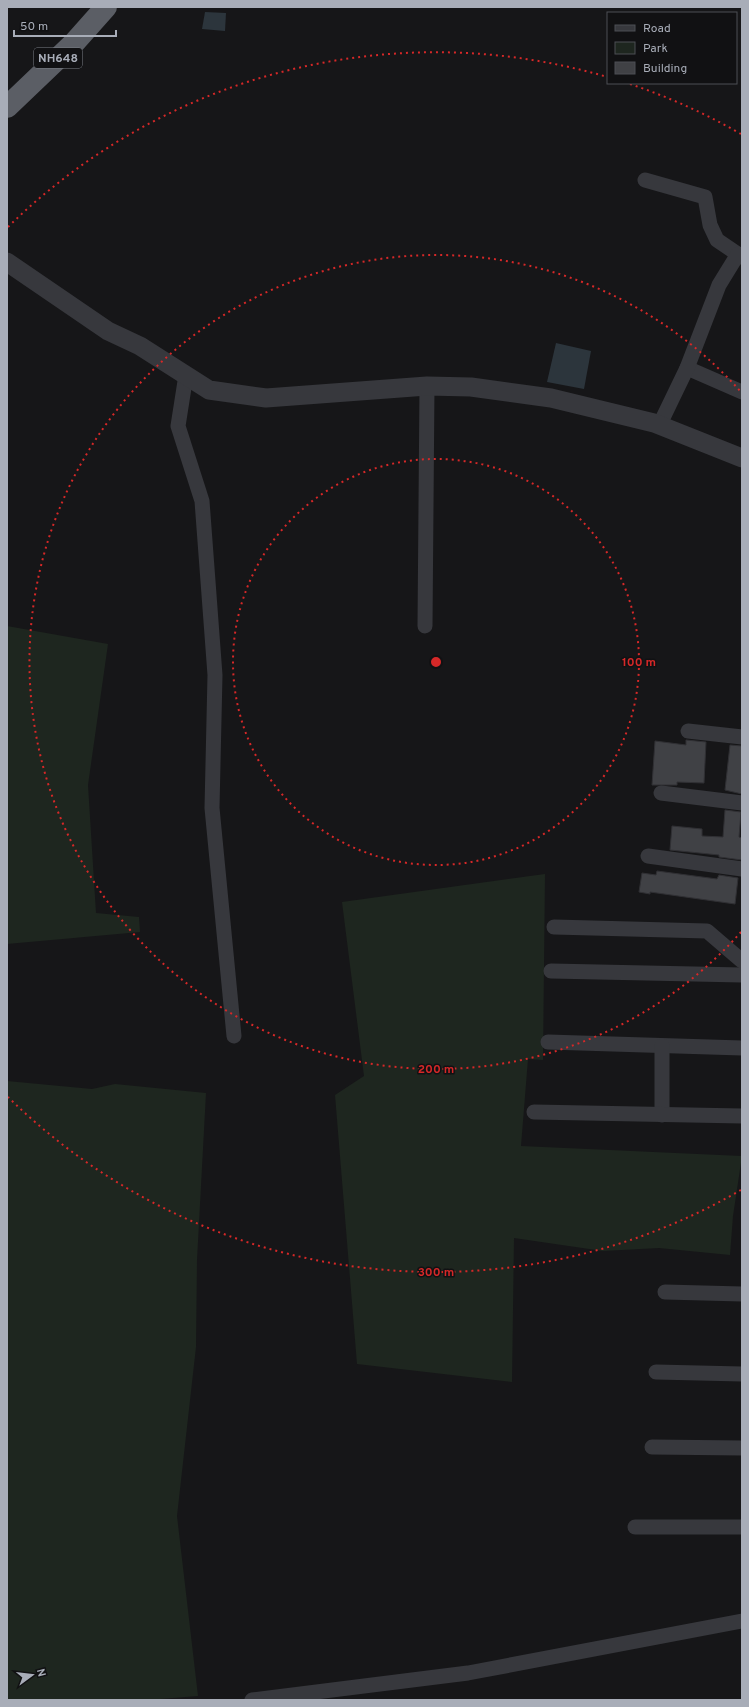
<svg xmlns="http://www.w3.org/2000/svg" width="749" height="1707" font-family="Overpass,sans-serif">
<rect width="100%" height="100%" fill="#161618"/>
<!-- green -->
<g fill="#1e261f">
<path d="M7,626L108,644L88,785L96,913L139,917L140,932L7,944Z"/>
<path d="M545,874L543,1060L528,1059L521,1146L742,1156L733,1216L730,1255L659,1248L603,1251L514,1238L512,1382L357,1364L335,1095L364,1076L342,902Z"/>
<path d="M7,1081L92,1089L115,1084L206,1093L197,1260L196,1347L177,1516L198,1696L148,1700H7Z"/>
</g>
<!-- water -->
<g fill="#2c353c">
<path d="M205,12L226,13L225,31L202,29Z"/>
<path d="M556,343L591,351L584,389L547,382Z"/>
</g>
<!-- building -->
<g fill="#404145" stroke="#303034">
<path d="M686,740L706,742L704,783L677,782V785H652L655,741L686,745Z"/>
<path d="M730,745L742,746V794L725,790Z"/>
<path d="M725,810L741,812L739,837L742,838V860L719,857V855L670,850L672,826L702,829V836L723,837Z"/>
<path d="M657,871L717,879L719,875L738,878L735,904L650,892V894L639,892L642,873L656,875Z"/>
</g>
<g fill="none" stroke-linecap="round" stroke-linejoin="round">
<!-- minor -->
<g stroke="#37383d" stroke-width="15">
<path d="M645,180L705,197L710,225L717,240L742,257"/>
<path d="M687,368L742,392"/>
<path d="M186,375L178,426L202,501L215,675L212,808L234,1036"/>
<path d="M660,424L687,368L719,285L738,254"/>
<path d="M425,626L427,386"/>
<path d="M688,731L742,737"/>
<path d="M661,793L742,803"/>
<path d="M648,856L742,869"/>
<path d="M554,927L707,931L742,961"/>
<path d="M551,971L742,975"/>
<path d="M548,1042L742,1048"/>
<path d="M662,1046V1115"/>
<path d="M534,1112L742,1116"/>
<path d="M665,1292L742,1294"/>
<path d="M656,1372L742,1374"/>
<path d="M652,1447L742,1448"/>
<path d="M635,1527H742"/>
<path d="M252,1700L468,1673L742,1621"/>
</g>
<!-- tertiary -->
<path stroke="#37383d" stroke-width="19" d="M7,262L108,331L140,346L209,390L266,398L427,386L471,387L551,398L654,423L742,458"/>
<!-- trunk -->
<path stroke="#5b5e65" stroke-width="22" d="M7,107L74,43L106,7"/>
</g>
<!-- distance rings -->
<g fill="none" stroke="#d62828" stroke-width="2" stroke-dasharray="2 4">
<circle cx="436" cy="662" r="203"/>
<path d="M741 932A407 407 0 1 1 741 392"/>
<path d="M741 1190A610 610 0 0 1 8 1097M8 227A610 610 0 0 1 604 76M630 84A610 610 0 0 1 741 134"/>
</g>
<g text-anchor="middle" stroke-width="3" stroke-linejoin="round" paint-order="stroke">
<!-- shield labels -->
<rect fill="#111113" stroke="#7b7e86" stroke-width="1" x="34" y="48" width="48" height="20" rx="3"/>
<g font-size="12" font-weight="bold" fill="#a8adb8">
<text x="58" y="62">NH648</text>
</g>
</g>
<circle cx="436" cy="662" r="6" fill="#d62828" stroke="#111113" stroke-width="2"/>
<g font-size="12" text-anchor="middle" font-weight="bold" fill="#d62828" stroke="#111113" stroke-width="3" stroke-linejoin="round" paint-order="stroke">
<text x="639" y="666">100 m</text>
<text x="436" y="1073">200 m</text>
<text x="436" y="1276">300 m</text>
</g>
<!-- border -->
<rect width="749" height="1707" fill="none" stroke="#a8adb8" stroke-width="16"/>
<!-- legend -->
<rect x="607" y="12" width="130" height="72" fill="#111113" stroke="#4d4f55"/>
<rect x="615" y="25" width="20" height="6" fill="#37383d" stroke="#4d4f55"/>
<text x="643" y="32" font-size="12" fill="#a8adb8">Road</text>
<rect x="615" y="42" width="20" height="12" fill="#1e261f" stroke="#4d4f55"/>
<text x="643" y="52" font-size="12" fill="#a8adb8">Park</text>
<rect x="615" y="62" width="20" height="12" fill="#404145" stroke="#4d4f55"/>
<text x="643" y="72" font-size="12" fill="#a8adb8">Building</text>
<!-- north arrow -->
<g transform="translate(32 1675) rotate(75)" stroke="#111113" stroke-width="3" paint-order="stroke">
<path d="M0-3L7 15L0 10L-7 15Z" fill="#a8adb8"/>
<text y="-6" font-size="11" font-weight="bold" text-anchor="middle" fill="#a8adb8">N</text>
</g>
<!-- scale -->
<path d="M14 30v6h102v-6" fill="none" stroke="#a8adb8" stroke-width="2"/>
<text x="20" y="30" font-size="12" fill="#a8adb8" stroke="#111113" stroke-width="3" paint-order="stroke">50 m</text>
</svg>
